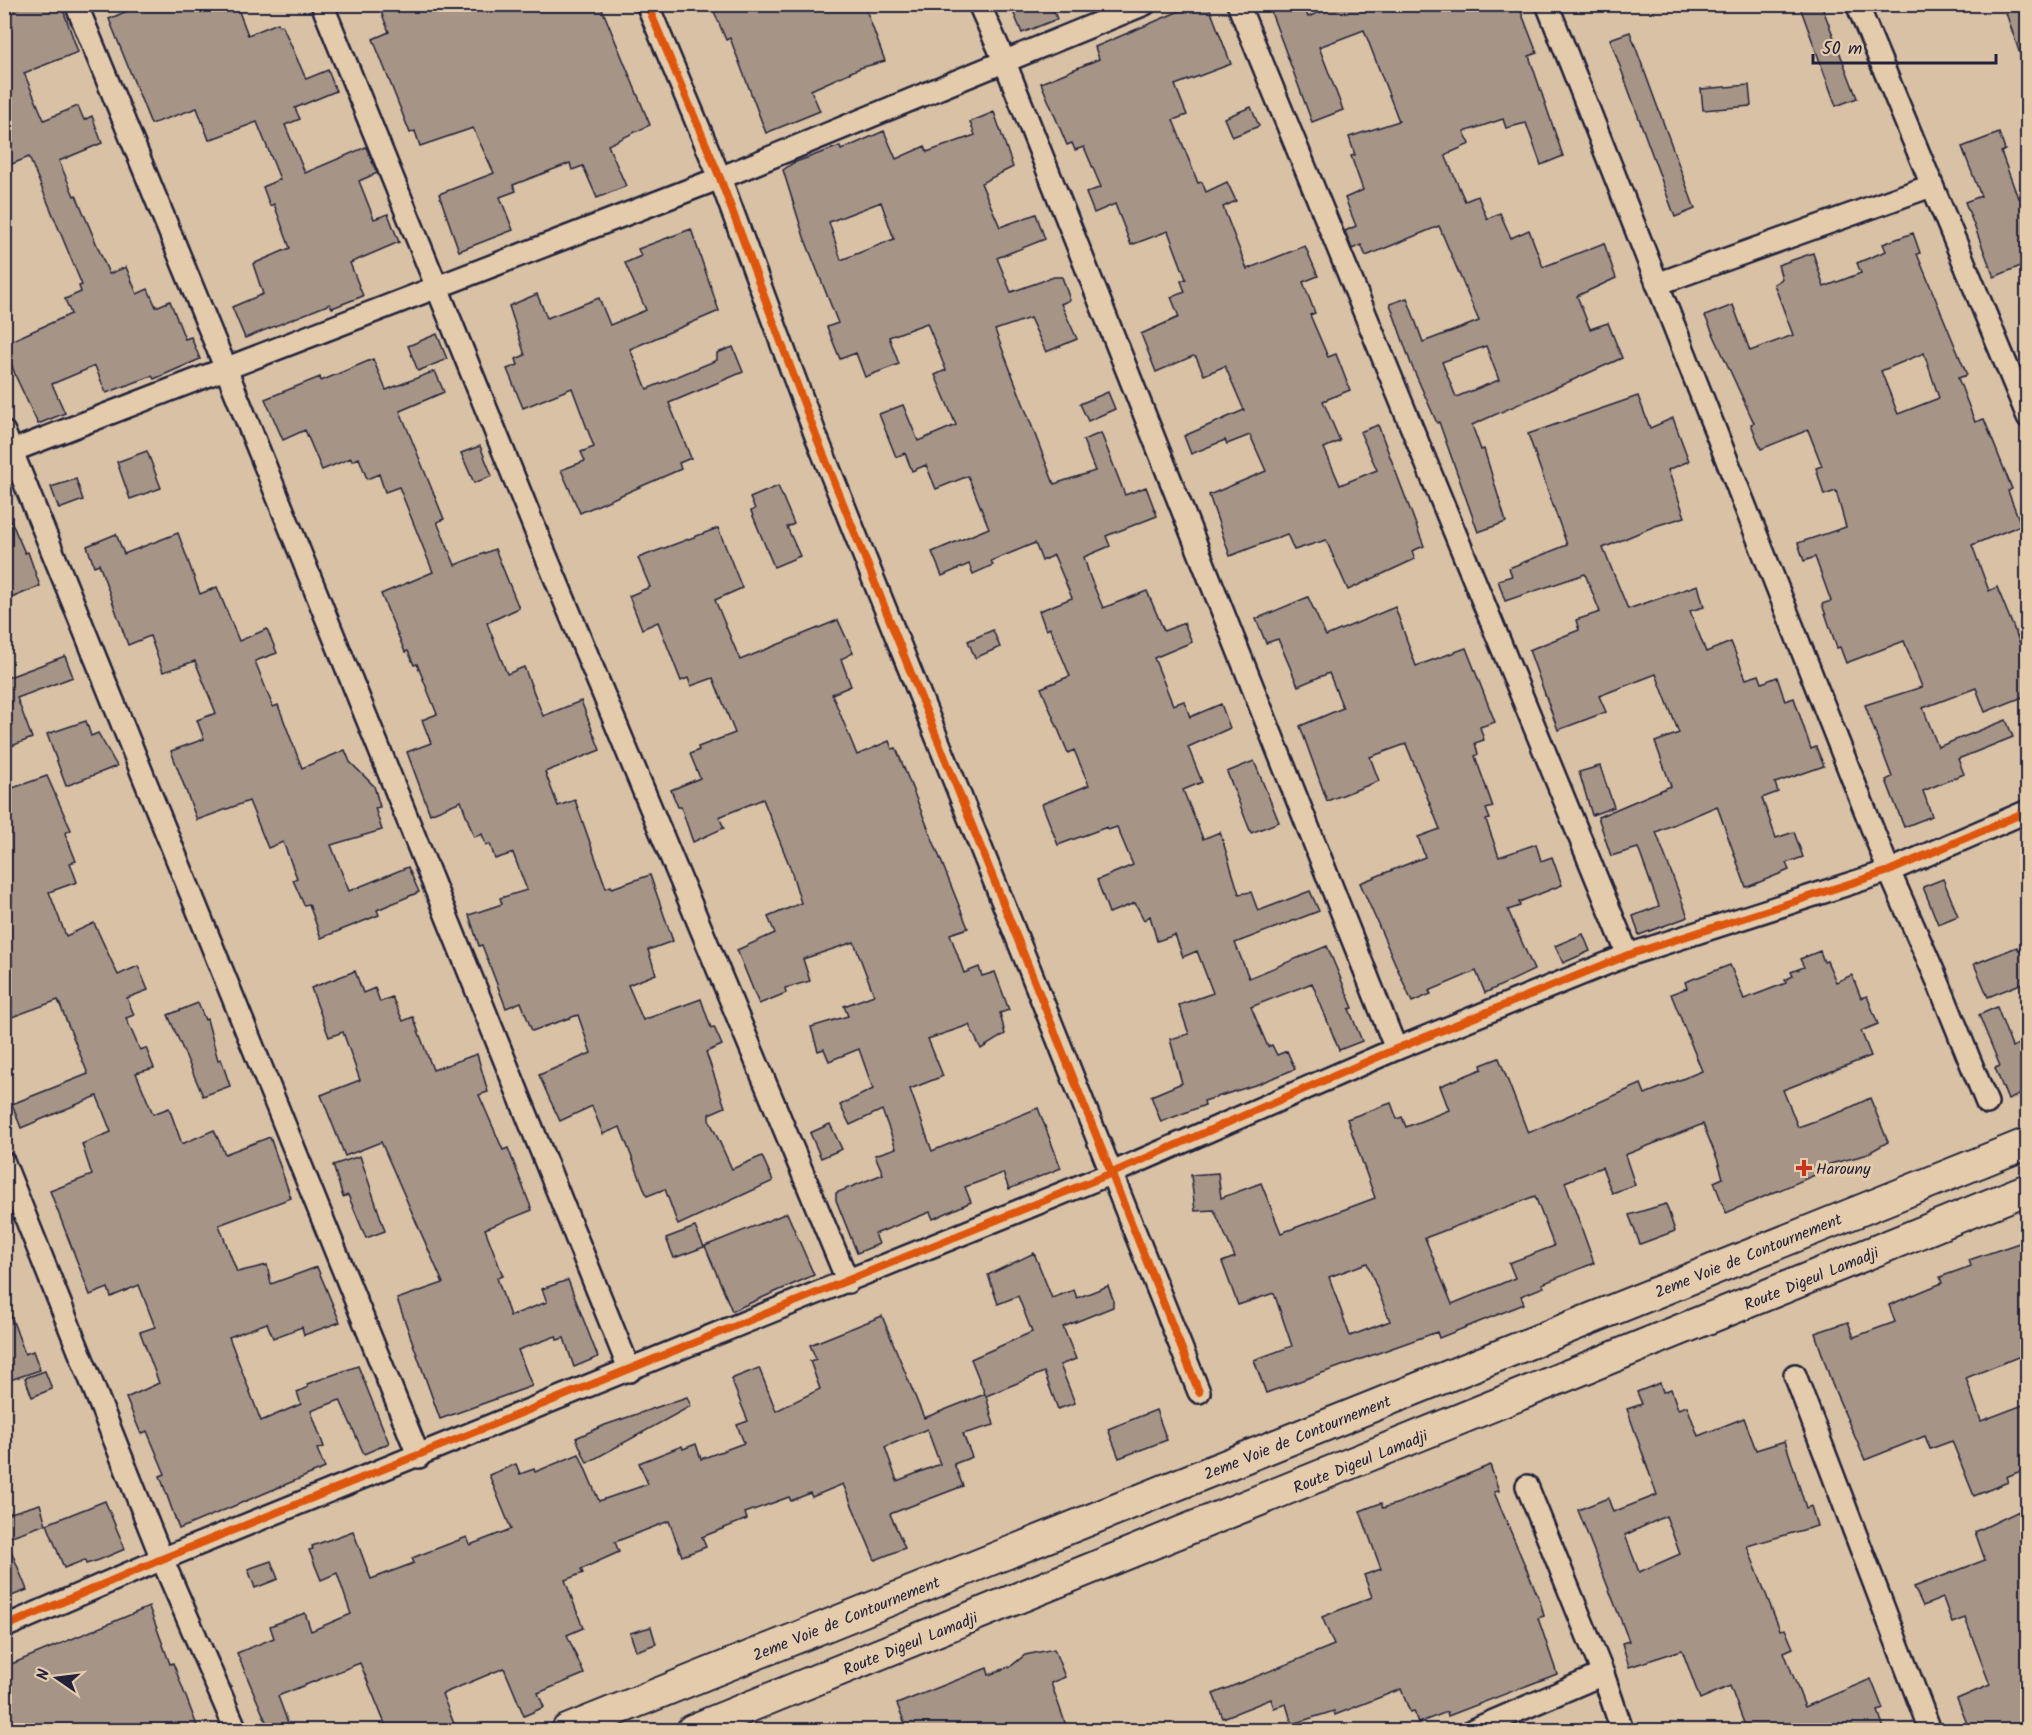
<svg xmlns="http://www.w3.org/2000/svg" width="2032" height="1735" font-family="Kalam,sans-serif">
<rect width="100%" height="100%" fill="#d8c1a5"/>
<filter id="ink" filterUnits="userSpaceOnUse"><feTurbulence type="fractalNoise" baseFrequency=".0167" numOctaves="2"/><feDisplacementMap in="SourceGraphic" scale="12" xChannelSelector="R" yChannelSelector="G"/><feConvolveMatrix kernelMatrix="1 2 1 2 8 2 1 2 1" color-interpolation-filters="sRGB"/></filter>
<g filter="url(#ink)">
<!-- building -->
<g fill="#a69487" stroke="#22223b" stroke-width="1.5" fill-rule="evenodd">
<path d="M30,4H61L78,52L24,73L44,120L78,106L84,120L92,116L102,143L59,161L74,196L76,195L109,274L126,267L137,294L148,289L156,307L170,301L185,339L191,337L200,359L154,379L152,376L106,393L95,366L52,384L65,413L38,424L16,377L4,344L71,314L65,299L81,292L79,286L82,285L29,157L12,164L4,147V13Z"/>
<path d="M143,4H236L248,35L278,23L279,26L282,25L306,79L328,70L336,91L295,108L300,119L285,125L305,173L366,147L377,173L359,181L374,219L388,214L399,242L350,263L363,296L332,308L330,304L245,338L232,307L263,294L253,264L290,248L274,204L270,206L263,187L280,179L257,122L209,140L197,108L151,124L109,19Z"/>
<path d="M378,4H600L650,125L608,145L626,186L597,198L583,166L572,170L570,163L513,185L516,191L500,197L513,230L459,251L439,194L494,173L473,128L420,146L415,131L410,133L373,39L389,32Z"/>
<path d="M724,4H864L885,61L860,68L811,90L820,111L766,133L730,38L726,40L713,9Z"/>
<path d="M1010,4H1051L1057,19L1022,33Z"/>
<path d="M1196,4H1208L1231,64L1175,85L1187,115L1173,120L1198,183L1202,182L1206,192L1227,182L1236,201L1223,207L1247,269L1305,246L1318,276L1303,282L1315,313L1310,315L1328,357L1336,354L1350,390L1323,401L1340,441L1324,448L1340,485L1377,470L1360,432L1378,425L1424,546L1412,551L1415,559L1348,590L1326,540L1294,550L1287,534L1230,556L1209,495L1266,471L1250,435L1227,444L1225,440L1191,454L1184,436L1244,410L1225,366L1204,375L1196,357L1193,356L1156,372L1141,334L1179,317L1171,297L1185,292L1181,281L1186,279L1168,231L1131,245L1115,204L1094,213L1086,193L1101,187L1084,147L1075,150L1072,143L1067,145L1041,83L1099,59L1095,47Z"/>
<path d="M1268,4H1303L1308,17L1339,4H1518L1537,53L1529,56L1563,156L1541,165L1526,123L1506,128L1503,119L1464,132L1470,144L1445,155L1465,201L1478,196L1487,219L1500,213L1511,238L1529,230L1543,267L1604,243L1616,278L1577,296L1590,329L1608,323L1622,358L1472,425L1481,450L1484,449L1506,522L1478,532L1439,422L1437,423L1411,364L1390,304L1407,298L1423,342L1479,321L1439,226L1366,256L1361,245L1352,249L1345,231L1356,226L1345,198L1363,190L1351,156L1355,155L1349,137L1399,121L1364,30L1319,47L1343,110L1312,122ZM1486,346L1499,380L1456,397L1442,362Z"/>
<path d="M1799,4H1821L1857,98L1836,106Z"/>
<path d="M2003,4H2028V66H2024Z"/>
<path d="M1630,32L1695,209L1675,217L1610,39Z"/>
<path d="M1749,85L1751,106L1703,110L1701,89Z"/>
<path d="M1251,107L1259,126L1232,137L1224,118Z"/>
<path d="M994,112L1013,167L981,183L1000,227L1036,214L1045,239L997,258L1011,292L1054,277H1062L1070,300L1061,304L1077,339L1046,352L1030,318L995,330L1054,484L1095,471L1083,440L1101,433L1125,495L1146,487L1157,516L1106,536L1110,546L1084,557L1090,577L1103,608L1147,591L1164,631L1184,623L1192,642L1154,658L1173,705L1184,701L1190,717L1221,704L1230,728L1188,747L1202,782L1183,790L1203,839L1220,832L1239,894L1251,892L1258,911L1310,891L1319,911L1235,943L1249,978L1327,946L1353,1008L1349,1009L1362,1041L1339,1050L1312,983L1251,1007L1268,1047L1272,1045L1277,1055L1287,1051L1295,1069L1258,1084L1204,1101L1205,1105L1161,1122L1151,1096L1182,1083L1170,1039L1189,1034L1179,1005L1213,993L1197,951L1183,957L1175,935L1157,941L1150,916L1144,920L1135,903L1109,913L1097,880L1133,865L1117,827L1108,830L1107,827L1058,845L1042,804L1089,785L1074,750L1068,753L1041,688L1070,676L1050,628L1046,630L1039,611L1072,598L1054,555L1042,561L1035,543L991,561L993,565L973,574L969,564L942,576L932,552L989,528L968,476L936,489L926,465L912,471L905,453L896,457L879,414L903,405L918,441L956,425L935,375L946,370L927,323L889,337L899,364L865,377L856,353L840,359L827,327L838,323L804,237L783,170L793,163L840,146L841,150L884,131L896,159L925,146L927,152L975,135L970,122ZM881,202L894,239L841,260L829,222Z"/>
<path d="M1999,133L2005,150L2001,152L2018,198L2028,194V263L1994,277L1965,202L1981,196L1962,147Z"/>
<path d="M691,229L719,311L630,349L647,389L717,360V353L733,347L743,372L669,403L691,458L679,463L681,469L580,513L561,470L585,461L581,452L594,447L572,388L523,408L507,369L518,365L516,359L525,355L509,306L537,294L547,318L599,298L610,325L646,310L625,263L641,256L638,249Z"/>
<path d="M1913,233L1920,253L1917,254L1967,375L1958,378L1975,422L1984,419L2012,489L2008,491L2021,525L1972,545L1989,591L1997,587L2028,663V695L1985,712L1976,688L1923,708L1938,747L2006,720L2013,737L1958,759L1964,774L1923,791L1932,816L1904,827L1886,780L1892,777L1865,705L1922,687L1904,641L1846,663L1840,647L1837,648L1822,604L1831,601L1815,557L1804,561L1798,543L1846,527L1836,491L1824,495L1816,468L1822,466L1808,430L1761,449L1751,424L1754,423L1705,316L1733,305L1750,351L1793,335L1774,284L1782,279L1778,265L1813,253L1824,287L1861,273L1857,263L1886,251L1883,244ZM1924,353L1939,398L1898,414L1881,371Z"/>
<path d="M437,334L447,359L418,371L408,346Z"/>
<path d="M373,359L386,390L435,371L444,392L400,411L444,519L437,522L455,565L495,549L519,608L487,623L507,674L524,667L543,716L581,701L600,750L545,772L558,806L575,800L606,888L611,886L612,888L650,875L673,941L648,950L656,974L628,985L643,1020L701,999L711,1028L714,1027L722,1045L706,1052L725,1107L709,1114V1119L732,1169L762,1156L773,1181L678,1225L665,1189L647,1196L620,1127L603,1134L592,1106L560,1121L550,1100L539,1075L591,1053L578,1015L532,1031L521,1002L506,1008L482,945L479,946L469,915L502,904L500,898L527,890L513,853L495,859L490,844L486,845L482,834L474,837L461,801L430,814L407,752L431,743L422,720L437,714L417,664L414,665L408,651L405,652L381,594L433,572L399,487L385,492L379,474L367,479L359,458L352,461L351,458L322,470L305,430L283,440L265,399L320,377L321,381Z"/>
<path d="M1108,392L1115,409L1088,421L1080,404Z"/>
<path d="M1638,396L1650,428L1673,418L1689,461L1668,470L1685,517L1655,526L1603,548L1628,609L1698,585L1704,607L1690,611L1706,652L1731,642L1746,679L1759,675L1762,683L1777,677L1785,701L1794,698L1811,749L1816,747L1824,766L1775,783L1778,792L1762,798L1776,838L1794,832L1803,857L1786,863L1789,870L1750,886L1746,887L1717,806L1656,832L1688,917L1639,935L1633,916L1659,906L1638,848L1611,856L1598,817L1671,786L1655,742L1679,733L1656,674L1599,696L1606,712L1558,730L1529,650L1579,630L1576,620L1600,612L1585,574L1505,601L1498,580L1512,576L1509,568L1567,545L1528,434Z"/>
<path d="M480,446L492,476L474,483L461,453Z"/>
<path d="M147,451L161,488L130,499L117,462Z"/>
<path d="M76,479L83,500L59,509L51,487Z"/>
<path d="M778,486L794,524L787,527L800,556L774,567L751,511L755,509L750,498Z"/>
<path d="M4,505L25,553L28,552L40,586L4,601Z"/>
<path d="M718,528L742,588L715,600L740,660L838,620L853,653L841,659L851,686L832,694L857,755L889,741L892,749L896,748L968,928L950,934L964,973L979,967L982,976L995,972L1009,1010L1000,1013L1005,1034L981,1049L969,1025L928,1039L943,1076L910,1089L932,1151L1038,1108L1061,1168L1009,1189L1003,1173L965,1187L971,1202L933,1219L930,1212L875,1234L879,1244L857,1253L836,1200V1193L883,1174L875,1155L896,1148L882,1110L850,1125L840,1105L873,1089L859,1049L829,1061L824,1049L818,1051L811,1027L848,1016L844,1006L874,995L854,942L803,959L810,981L785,988L786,993L759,1004L737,950L775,933L768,917L801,903L790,867L763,799L719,817L724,828L693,842L681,807H678L671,790L700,778L690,754L699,750L698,747L735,733L713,678L691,686L688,678L681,681L658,622L642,629L629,596L650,587L638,558Z"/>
<path d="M178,533L200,594L217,587L239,641L267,629L277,653L255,661L273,707L278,705L302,768L345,750L350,762L374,786L380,807L375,808L382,830L331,845L349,891L408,867L419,892L377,910L379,915L321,938L309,904L304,905L293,880L297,878L283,842L268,848L249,801L197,820L171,751L204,739L197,720L216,713L195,661L163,672L150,636L128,645L99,564L94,566L87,546L116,534L124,554Z"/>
<path d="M1308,597L1326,636L1395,607L1416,666L1466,648L1495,722L1480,727L1484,740L1475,743L1478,754L1475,756L1493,807L1486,809L1490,819L1486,820L1499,857L1536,844L1541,861L1552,857L1562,885L1519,902L1520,906L1508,910L1534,970L1485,993L1476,971L1429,991L1431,994L1412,1002L1360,883L1425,857L1418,837L1440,829L1406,744L1370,757L1379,781L1327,801L1300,726L1343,708L1329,673L1298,686L1278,639L1266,643L1256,619Z"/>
<path d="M993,630L1000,647L975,658L968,641Z"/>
<path d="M65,656L73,677L17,698L32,738L4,749V671L9,677Z"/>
<path d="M86,721L91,736L98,733L117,766L66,786L47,734Z"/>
<path d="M1254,761L1279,822L1251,833L1227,772Z"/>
<path d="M1600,766L1614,807L1592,815L1579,772Z"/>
<path d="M47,776L71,830L65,833L76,861L70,863L77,882L49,892L66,936L94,923L118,975L138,966L148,990L127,998L134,1015L126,1018L140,1050L146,1048L154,1068L136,1073L153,1114L169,1108L182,1144L214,1130L225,1154L270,1137L291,1198L219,1225L237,1272L267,1265L271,1284L317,1267L340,1322L304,1335L302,1327L273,1338L267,1323L229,1337L261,1421L301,1404L297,1392L308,1387L307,1384L358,1366L389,1443L364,1454L340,1400L311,1411L324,1447L317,1449L325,1468L179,1529L160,1476L165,1474L147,1431L141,1434L126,1398L159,1383L140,1332L155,1327L139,1285L111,1297L108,1288L90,1295L50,1191L92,1175L82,1144L111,1132L97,1096L21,1128L12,1104L88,1074L58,1000L4,1020V791Z"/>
<path d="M1943,879L1958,916L1938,924L1923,887Z"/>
<path d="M1583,934L1590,951L1563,963L1555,946Z"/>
<path d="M2017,947L2019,951L2028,947V981L1988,997L1974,964Z"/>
<path d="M1820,951L1824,962L1827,961L1836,982L1852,975L1861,998L1867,996L1878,1024L1861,1031L1871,1056L1783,1090L1798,1127L1843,1111L1870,1098L1888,1142L1865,1155L1822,1166L1824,1171L1726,1213L1714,1182L1723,1178L1718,1161L1703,1124L1625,1155L1635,1185L1612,1193L1602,1167L1565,1182L1594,1263L1542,1284L1544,1287L1521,1296L1524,1304L1439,1338L1437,1332L1266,1393L1254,1360L1292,1346L1274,1293L1238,1305L1222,1262L1235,1257L1214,1210L1195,1211L1191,1175L1218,1173L1221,1198L1261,1183L1281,1233L1375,1198L1347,1119L1391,1103L1397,1119L1402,1117L1406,1127L1449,1110L1440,1086L1482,1069L1481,1065L1499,1058L1528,1133L1641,1084L1645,1094L1702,1071L1671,994L1687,988L1685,982L1730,965L1744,999L1786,983L1785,980L1793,976L1791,972L1804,967L1800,959ZM1535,1196L1554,1246L1509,1263L1515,1278L1452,1304L1425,1238ZM1367,1263L1390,1321L1350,1336L1329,1277Z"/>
<path d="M355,971L363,993L375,988L380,1002L392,997L403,1021L413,1017L433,1070L477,1054L488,1092L479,1095L503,1150L508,1148L532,1210L485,1229L503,1276L497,1278L510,1316L547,1302L542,1289L568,1280L598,1357L574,1367L564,1338L557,1340L556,1336L518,1350L532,1386L440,1419L397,1299L443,1283L381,1142L345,1156L321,1095L360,1080L343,1032L329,1037L311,988Z"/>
<path d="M198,1003L205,1020L207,1019L218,1060L221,1059L230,1086L203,1096L168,1015Z"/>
<path d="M1997,1007L2012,1047L2019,1044L2028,1065V1091L2008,1100L1995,1068L2000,1066L1979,1015Z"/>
<path d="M830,1124L842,1149L821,1158L810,1133Z"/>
<path d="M360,1156L385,1231L366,1238L348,1195L343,1197L333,1165Z"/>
<path d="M1666,1204L1675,1231L1640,1244L1629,1215Z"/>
<path d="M787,1213L814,1275L732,1311L705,1246Z"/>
<path d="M695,1227L704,1247L674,1258L666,1238Z"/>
<path d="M2022,1242L2028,1262V1353L1966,1378L1981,1421L2028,1403V1468L2006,1477L2008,1482L1974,1496L1952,1441L1930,1449L1925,1436L1865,1460L1832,1384L1815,1333L1848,1322L1854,1337L1895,1322L1889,1305L1942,1283L1940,1277L1971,1266L1969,1260Z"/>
<path d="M1034,1253L1052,1298L1074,1290L1077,1298L1108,1286L1113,1299V1307L1063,1327L1076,1359L1060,1365L1075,1403L1058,1409L1044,1372L986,1396L994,1425L963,1434L972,1457L954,1464L963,1486L890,1514L905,1548L875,1560L843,1484L812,1497L810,1493L791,1501L789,1497L745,1513L747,1519L702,1537L706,1547L682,1556L669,1521L615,1542L619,1552L581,1569L583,1573L565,1580L583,1628L567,1635L584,1674L538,1693L544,1707L524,1716L504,1668L442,1694L457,1731H388L360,1663L278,1696L291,1731H270L237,1653L274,1638L270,1626L305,1613L311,1631L351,1614L337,1573L321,1580L309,1550L313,1549L312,1546L353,1531L371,1579L414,1563L412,1558L467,1537L470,1545L511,1529L489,1475L516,1464L520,1474L534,1469L535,1472L579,1454L599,1501L648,1484L639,1463L682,1446L683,1449L696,1444L701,1459L744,1443L737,1425L748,1421L731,1379L759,1368L776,1411L820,1389L810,1361L816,1359L810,1345L882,1316L924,1418L985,1394L971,1359L1032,1332L1018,1296L998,1304L988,1275ZM927,1429L940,1464L897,1481L885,1447Z"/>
<path d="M4,1305H7L25,1354L33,1351L40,1370L4,1382Z"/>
<path d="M45,1371L52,1389L32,1397L25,1378Z"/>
<path d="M1660,1383L1663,1392L1671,1389L1678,1409L1687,1406L1698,1436L1744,1418L1756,1450L1785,1441L1806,1508L1811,1506L1817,1526L1747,1546L1780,1630L1785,1629L1793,1648L1784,1652L1805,1707L1871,1679L1883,1709L1878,1711L1885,1731H1747L1730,1686L1700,1699L1682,1650L1629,1667L1622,1643L1629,1641L1578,1510L1608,1498L1613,1512L1657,1495L1627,1409L1642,1404L1637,1392ZM1666,1516L1680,1554L1639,1572L1625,1535Z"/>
<path d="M687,1397L691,1406L587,1463L576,1438L605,1425Z"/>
<path d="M1156,1410L1167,1440L1119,1458L1108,1429Z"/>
<path d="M1490,1465L1499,1491L1494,1492L1540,1601L1544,1616L1538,1618L1557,1674L1448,1716L1447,1712L1418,1723L1414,1711L1410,1712L1401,1689L1335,1715L1334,1711L1292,1724L1286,1704L1274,1708L1271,1699L1223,1718L1213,1694L1334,1645L1322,1617L1372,1597L1364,1575L1381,1569L1360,1511L1381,1503L1383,1508L1399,1503Z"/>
<path d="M105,1501L125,1549L99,1560L86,1564L85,1560L64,1568L47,1524Z"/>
<path d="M40,1504L46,1524L6,1538L27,1590L4,1599V1515Z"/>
<path d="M2019,1511L2028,1535V1731H1970L1957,1699L1990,1685L1965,1618L1952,1623L1943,1598L1923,1606L1914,1587L1985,1560L1975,1532Z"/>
<path d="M271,1561L278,1579L255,1588L248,1569Z"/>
<path d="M149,1607L170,1664L173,1663L199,1731H4V1667Z"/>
<path d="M651,1627L656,1644L636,1651L630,1633Z"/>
<path d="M1054,1649L1065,1677L1051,1683L1068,1731H908L897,1704L987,1668L989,1675L1011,1666L1025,1655Z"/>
</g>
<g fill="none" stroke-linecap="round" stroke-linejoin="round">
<!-- street casing -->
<g stroke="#22223b" stroke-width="26">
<g id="street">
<path d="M76,4L226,369L630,1371"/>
<path d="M322,4L541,544L848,1282"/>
<path d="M647,4L720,178L816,436L1199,1392"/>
<path d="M979,4L1004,60L1396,1049"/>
<path d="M1238,4L1628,955"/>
<path d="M1547,4L1889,871L1938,982L1987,1103"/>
<path d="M1857,4L2028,417"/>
<path d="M1657,284L1931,186"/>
<path d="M4,432L419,1457"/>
<path d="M4,454L720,178L1145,4"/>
<path d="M4,1163L162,1559L236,1730"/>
<path d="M1795,1375L1930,1730"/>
<path d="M1527,1486L1603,1674L1622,1730"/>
<path d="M4,1627L162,1559L1112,1173L1396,1049L1628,955L1889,871L2028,811"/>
<path d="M1473,1730L1603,1674"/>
</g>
</g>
<!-- secondary casing -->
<g stroke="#22223b" stroke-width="34">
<g id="secondary">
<path d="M567,1730L2028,1143"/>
<path d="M692,1730L2028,1189"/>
</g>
</g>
<!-- street -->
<use href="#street" stroke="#e4cbac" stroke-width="21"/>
<!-- secondary -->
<use href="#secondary" stroke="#e4cbac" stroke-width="30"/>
<!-- cycleway casing -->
<g stroke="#e4cbac" stroke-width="11">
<g id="cycleway">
<path d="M647,4L720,178L816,436L1199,1392"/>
<path d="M4,1627L162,1559L1112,1173L1396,1049L1628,955L1889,871L2028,811"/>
</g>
</g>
<!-- cycleway -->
<use href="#cycleway" stroke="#de560e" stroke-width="8"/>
</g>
</g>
<!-- markers -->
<path fill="#c8321e" stroke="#e4cbac" stroke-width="2" d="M1801 1159h6v6h6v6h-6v6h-6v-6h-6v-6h6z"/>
<g text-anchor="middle" stroke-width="6" stroke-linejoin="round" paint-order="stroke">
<!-- poi labels -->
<g font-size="16" fill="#22223b" stroke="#e4cbac" text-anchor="start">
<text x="1816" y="1174">Harouny</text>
</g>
<!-- street labels -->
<g font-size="16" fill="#22223b" stroke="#e4cbac">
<text transform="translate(1748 1255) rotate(-22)" y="6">2eme Voie de Contournement</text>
<text transform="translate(1811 1278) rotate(-22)" y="6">Route Digeul Lamadji</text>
<text transform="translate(1297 1437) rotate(-22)" y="6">2eme Voie de Contournement</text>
<text transform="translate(1360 1461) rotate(-22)" y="6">Route Digeul Lamadji</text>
<text transform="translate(846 1618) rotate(-22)" y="6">2eme Voie de Contournement</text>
<text transform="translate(910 1643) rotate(-22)" y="6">Route Digeul Lamadji</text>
</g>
</g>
<!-- margin -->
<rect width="2032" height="1735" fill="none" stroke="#e4cbac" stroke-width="24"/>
<rect x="12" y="12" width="2008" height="1711" fill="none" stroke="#22223b" stroke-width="2" filter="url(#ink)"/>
<!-- north arrow -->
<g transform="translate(57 1678) rotate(284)" stroke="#e4cbac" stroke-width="4.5" paint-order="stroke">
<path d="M0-4.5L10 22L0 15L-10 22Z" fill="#22223b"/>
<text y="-9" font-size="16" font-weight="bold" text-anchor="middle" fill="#22223b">N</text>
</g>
<!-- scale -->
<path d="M1813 54v9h183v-9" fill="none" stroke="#22223b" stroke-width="3"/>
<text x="1822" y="54" font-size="18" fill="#22223b" stroke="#e4cbac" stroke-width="4.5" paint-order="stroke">50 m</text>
</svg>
